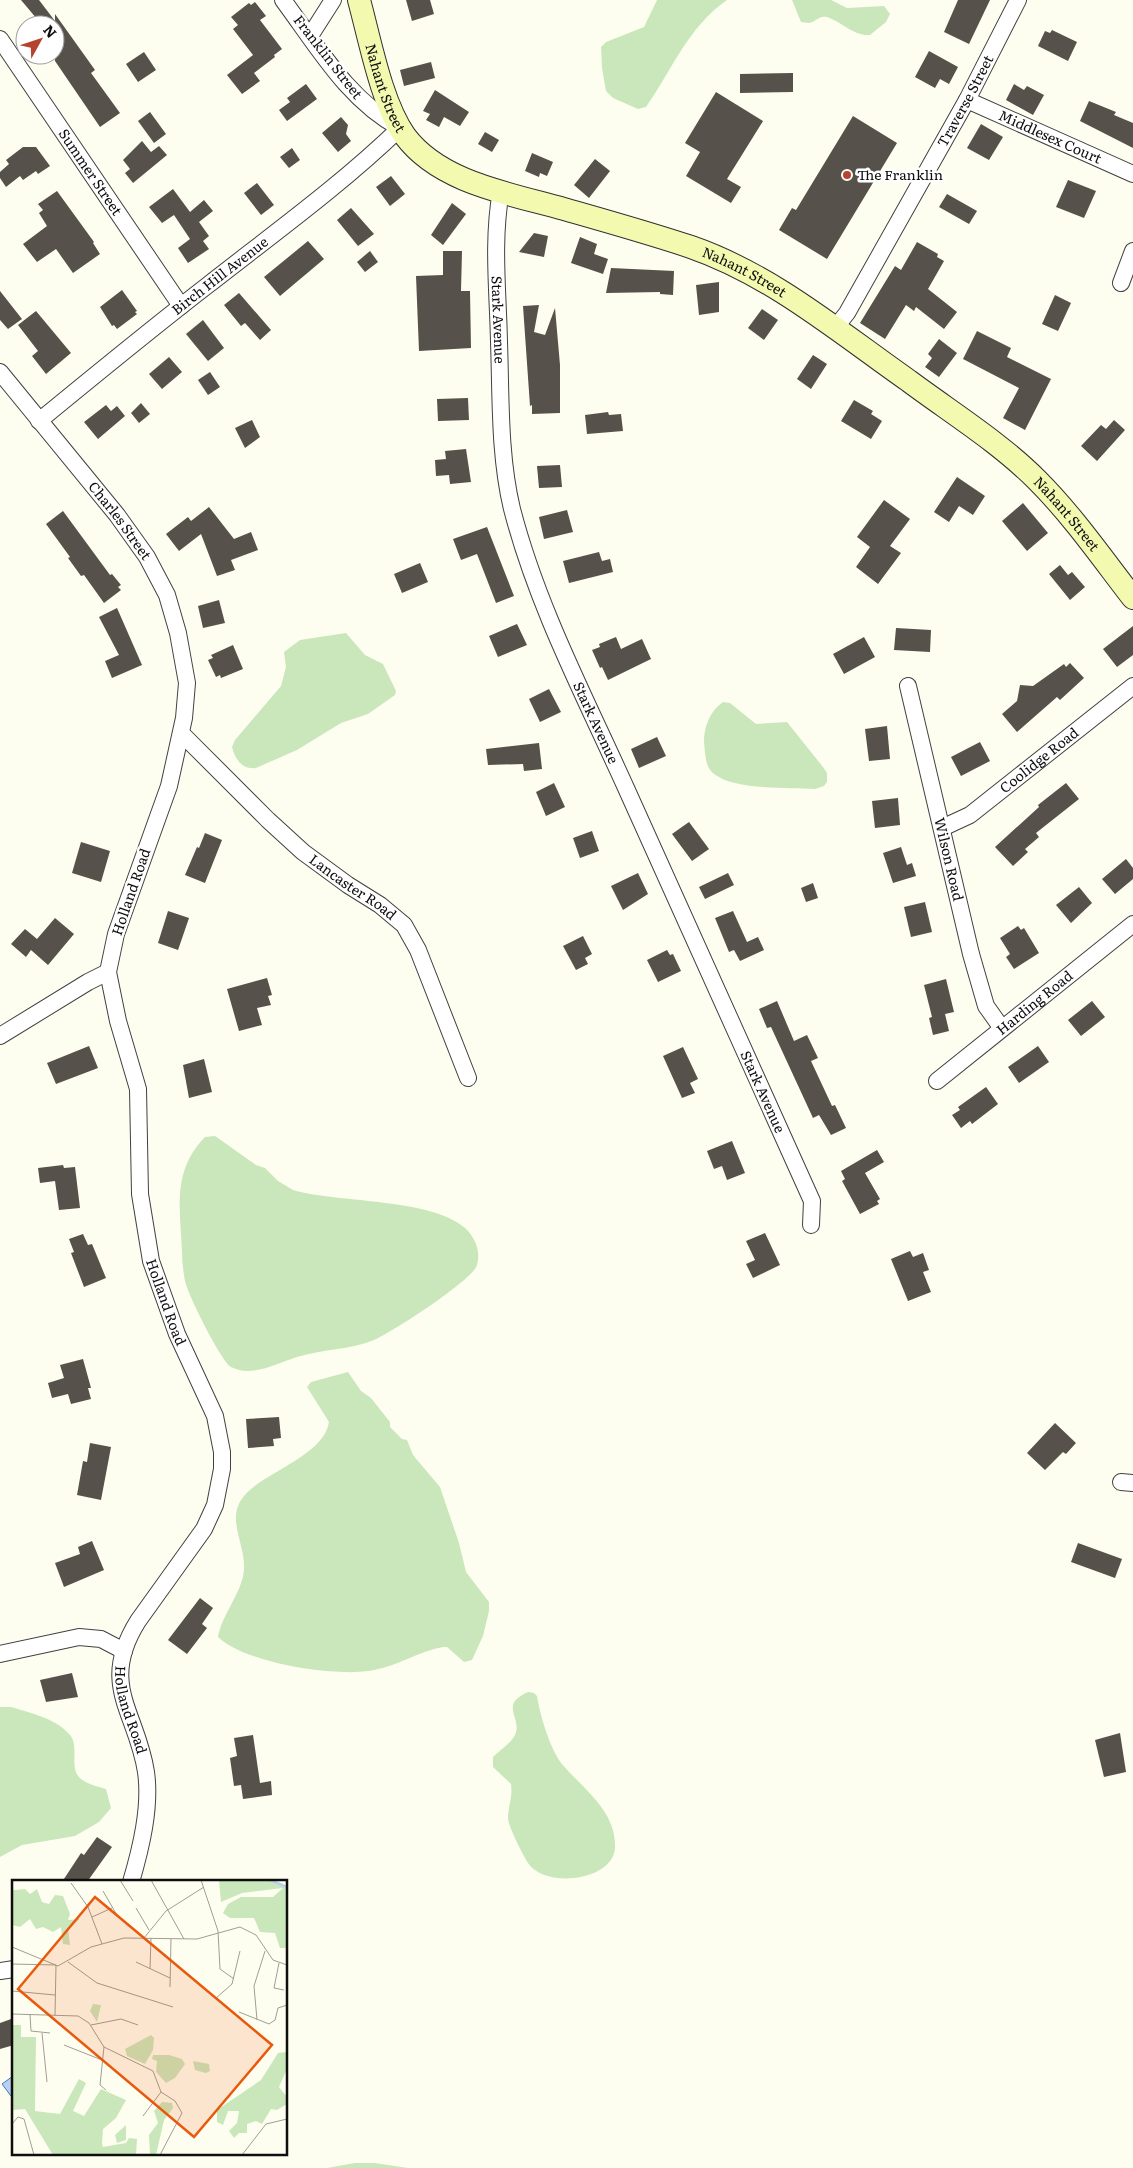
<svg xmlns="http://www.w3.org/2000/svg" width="1133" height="2168" font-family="Literata,serif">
<rect width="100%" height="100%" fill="#fefef0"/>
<!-- green -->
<g fill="#c9e7bb">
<path d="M657,0H727C688,27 672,70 646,107L638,109L613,98L606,91L602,68L601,47L606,42L644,27Z"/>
<path d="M792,0H831L847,8L884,6L890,14L886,22L870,35C853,36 842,22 827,17C820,15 815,22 809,23L801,22Z"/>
<path d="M346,633L365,655L383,664L396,691L395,695L368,714L341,723L297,750L256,768C242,770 235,759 232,747L235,740L281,686L286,667L284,652L300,640Z"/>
<path d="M723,702L730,703L756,724L787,722L823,767L827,773V782L824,786L815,789C788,787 729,791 711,771C705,765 705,750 704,742C704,726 710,711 723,702Z"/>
<path d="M215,1136L256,1165L265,1168L278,1181L293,1190C338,1203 431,1198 465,1228C475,1237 481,1251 477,1265C473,1280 391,1333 374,1340C350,1350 322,1349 297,1357C277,1363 252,1378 231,1367C221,1361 188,1295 185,1281C183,1271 182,1261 182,1251C180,1207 172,1171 205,1137Z"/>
<path d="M348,1372L361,1391L371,1398L390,1422V1427L402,1439L407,1440L413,1455L440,1487L459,1543L466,1572L489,1602V1611L483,1636L472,1660L464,1662L447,1647H443C419,1651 398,1666 374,1670C338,1678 244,1663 218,1637C222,1614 242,1593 244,1570C246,1545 225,1518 244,1496C262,1473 324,1456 329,1422L307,1387L311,1382Z"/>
<path d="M528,1692L534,1693L537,1696C540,1715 550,1749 562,1764C582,1788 617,1811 615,1848C613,1881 545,1889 528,1863C523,1855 508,1826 508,1818C508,1806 513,1797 511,1784L493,1767V1757C500,1750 511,1743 515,1735C523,1718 498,1705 528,1692Z"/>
<path d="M11,1707C30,1713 56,1718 70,1735C80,1747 68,1769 81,1779C87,1784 99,1787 106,1789L111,1808L99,1822L75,1836L22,1845L0,1857V1707Z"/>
<path d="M355,2163H375L408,2168H327Z"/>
</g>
<!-- water -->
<path fill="#b8d1f2" stroke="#4378c5" d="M13,2076L14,2078V2100L2,2084Z"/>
<!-- building -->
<g fill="#56514b">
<path d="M21,0H39L55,21V14L95,70L91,73L120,113L100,127L55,61V25H42Z"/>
<path d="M406,0H430L434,14L412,21Z"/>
<path d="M958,0H990L969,44L944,32Z"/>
<path d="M255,2L266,16L260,20L282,49L274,55L275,57L254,73L260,81L242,94L227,75L253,55L233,29L238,25L231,17L249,3L251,5Z"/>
<path d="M1052,30L1077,42L1068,61L1038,46L1045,31L1050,33Z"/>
<path d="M929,51L958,67L949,84L940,79L935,88L915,77Z"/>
<path d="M144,52L156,70L138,82L126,64Z"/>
<path d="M431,62L435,78L404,86L400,70Z"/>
<path d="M793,73V92L740,93V74Z"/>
<path d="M306,84L317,99L287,121L279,110L290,102L287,98Z"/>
<path d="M1014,84L1024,90L1027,86L1044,95L1033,115L1006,100Z"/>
<path d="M435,90L469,112L460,126L444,117L439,127L426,120L430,114L423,111Z"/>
<path d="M716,92L763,121L727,179L741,187L731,203L686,176L700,152L685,143Z"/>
<path d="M1089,101L1116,112L1114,115L1133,123V148L1080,121Z"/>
<path d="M150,112L166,134L154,143L138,121Z"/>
<path d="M853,116L897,143L827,259L779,230L792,208L796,210Z"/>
<path d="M341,117L348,125L346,134L351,141L338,152L322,133Z"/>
<path d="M981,124L1003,137L989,160L967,148Z"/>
<path d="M485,132L499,140L492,152L478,144Z"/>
<path d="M142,141L151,152L159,146L167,155L133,183L125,173L130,169L123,160Z"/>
<path d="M23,147H36L50,166L38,174L36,171L23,180L20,176L6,187L0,178V172L9,164L6,160Z"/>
<path d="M292,148L300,160L289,168L280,157Z"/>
<path d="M532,153L553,162L547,176L540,173L539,177L525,171Z"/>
<path d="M595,159L610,171L589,198L574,185Z"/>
<path d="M391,176L405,194L390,206L376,187Z"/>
<path d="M1068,180L1096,191L1084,218L1056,207Z"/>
<path d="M257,183L274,205L261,215L244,193Z"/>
<path d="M173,189L190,212L204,200L213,211L199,222L209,236L203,241L209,249L188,263L178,248L190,239L174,215L162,223L149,207Z"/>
<path d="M57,191L94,242L93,243L100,254L73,273L56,249L37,262L23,244L47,226L39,213L43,210L38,204Z"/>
<path d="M947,194L977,211L969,224L939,207Z"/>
<path d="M452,203L466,214L443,245L431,235Z"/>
<path d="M351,208L374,234L358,246L337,220Z"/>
<path d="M534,233L548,236L544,257L519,252Z"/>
<path d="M580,237L597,244L594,254L608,259L603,274L571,263Z"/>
<path d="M308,241L324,259L280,296L264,277Z"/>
<path d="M917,242L938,254L937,257L944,261L928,289L957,312L944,329L916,307L914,311L906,305L885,339L860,323L895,266L901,270Z"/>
<path d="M370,251L378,262L365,272L357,262Z"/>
<path d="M443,251H462L461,291H470L471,348L419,351L416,276L443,275Z"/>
<path d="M611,268L674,271L673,295L660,294V292L606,293Z"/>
<path d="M719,282V312L699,315L696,285Z"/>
<path d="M122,290L137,311L135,312L137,314L117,329L114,325L112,326L100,307Z"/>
<path d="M0,291L22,319L8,329L0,320Z"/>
<path d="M239,293L271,330L260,340L245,323L241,326L224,305Z"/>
<path d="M1055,295L1071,303L1058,331L1042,324Z"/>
<path d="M539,305L534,332L545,335L555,308L560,365V413L532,414V405L530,406L523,306Z"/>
<path d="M762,309L778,320L764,340L748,328Z"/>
<path d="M36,311L71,353L46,374L32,356L38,351L18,325Z"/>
<path d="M203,320L224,348L208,361L186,334Z"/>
<path d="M977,331L1011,348L1007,357L1051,379L1025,430L1003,418L1019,388L963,359Z"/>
<path d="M939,339L957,353L939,377L925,367L932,358L928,354Z"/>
<path d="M813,355L827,364L811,389L797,379Z"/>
<path d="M169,357L182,372L162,389L149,374Z"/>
<path d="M210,372L220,387L208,395L198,380Z"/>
<path d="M468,398L469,420L438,421L437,399Z"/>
<path d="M854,400L873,411L871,414L882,421L871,439L841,421Z"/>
<path d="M141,403L150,414L139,423L131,413Z"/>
<path d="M106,405L111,411L117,406L125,416L98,439L84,422Z"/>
<path d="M608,412L609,415L621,414L623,431L587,434L585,415Z"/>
<path d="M252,420L260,437L245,448L235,428Z"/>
<path d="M1114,420L1125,430L1097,461L1081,446L1101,425L1106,429Z"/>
<path d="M466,449L471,482L450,484L449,475L436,476L435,460L446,459L445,451Z"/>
<path d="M560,465L562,487L539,488L537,466Z"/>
<path d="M957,477L985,496L973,515L959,506L949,522L934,512Z"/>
<path d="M884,500L910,519L890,546L901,553L878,584L856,567L870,547L857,537Z"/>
<path d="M1023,503L1048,533L1027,551L1002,521Z"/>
<path d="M209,507L234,539L251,532L258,550L231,560L235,570L217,576L201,534L179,551L166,534L188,517L191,521Z"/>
<path d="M567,510L573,532L544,539L539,517Z"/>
<path d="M63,511L110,575L112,574L121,585L118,587L121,590L104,603L84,575L81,576L68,558L70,557L46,524Z"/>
<path d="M487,527L514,596L496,603L477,554L461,560L453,539Z"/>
<path d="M599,552L602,561L610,559L613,572L569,583L563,561Z"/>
<path d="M420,563L428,582L402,593L394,574Z"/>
<path d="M1060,565L1068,575L1072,572L1085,587L1070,600L1049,574Z"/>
<path d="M219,600L225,623L203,628L198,606Z"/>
<path d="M117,608L142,665L112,678L105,661L119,655L99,617Z"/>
<path d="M517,624L527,645L498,657L489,636Z"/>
<path d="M1133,626V655L1117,667L1103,649Z"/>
<path d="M896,628L931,630L930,652L894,650Z"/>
<path d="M616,637L621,649L642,639L651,659L608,680L602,667L600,668L592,650L600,647L599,644Z"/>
<path d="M864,637L875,657L844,674L833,654Z"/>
<path d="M233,645L243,669L221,678L220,675L216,677L208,660L213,658L211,655Z"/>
<path d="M1070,663L1084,678L1060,700L1057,697L1017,732L1002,714L1017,701L1020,685L1033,686L1064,664L1066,667Z"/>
<path d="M549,689L561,712L540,722L529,699Z"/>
<path d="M887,726L890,759L869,761L865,729Z"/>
<path d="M657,737L666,756L639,768L631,749Z"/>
<path d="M980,742L990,761L961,776L951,757Z"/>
<path d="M539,743L542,769L524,771L523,764L488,765L486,749Z"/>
<path d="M554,783L565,807L546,816L536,792Z"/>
<path d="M1066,783L1079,799L1036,833L1039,837L1025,849L1028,852L1013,866L995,847L1039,807L1038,805Z"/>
<path d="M898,798L900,825L875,828L872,801Z"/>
<path d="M689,822L709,849L692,861L672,834Z"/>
<path d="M592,831L599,851L580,858L573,838Z"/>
<path d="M205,833L222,840L205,883L185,875L197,847L199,848Z"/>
<path d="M81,842L110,851L101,882L72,873Z"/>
<path d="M901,847L907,865L912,863L916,876L893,883L883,853Z"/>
<path d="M1126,859L1133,868V879L1115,894L1102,879Z"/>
<path d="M638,873L648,894L623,910L611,886Z"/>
<path d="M728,873L734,885L705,899L699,887Z"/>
<path d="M813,883L818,898L806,902L801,888Z"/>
<path d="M1079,887L1092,903L1071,923L1056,905Z"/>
<path d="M925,902L932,932L911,937L904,907Z"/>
<path d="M168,911L189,918L178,950L158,943Z"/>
<path d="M733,911L747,942L758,937L764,950L740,961L734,950L729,952L715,918Z"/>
<path d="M55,918L74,934L48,965L31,950L26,957L11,944L25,929L37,939Z"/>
<path d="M1018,926L1021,930L1024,928L1039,953L1014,969L1006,957L1010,954L1000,938Z"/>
<path d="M583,936L592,954L585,958L588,964L576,970L563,946Z"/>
<path d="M667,950L670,955L673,954L681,971L658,982L647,960Z"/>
<path d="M267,978L272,995L268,996L271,1005L257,1008L262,1025L239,1031L227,989Z"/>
<path d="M946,979L954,1012L945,1014L949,1031L933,1035L929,1018L932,1017L924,985Z"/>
<path d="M777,1001L794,1041L807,1035L818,1058L811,1061L832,1106L835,1105L846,1128L831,1135L819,1115L813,1118L771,1027L767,1028L759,1009Z"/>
<path d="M1092,1001L1105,1017L1081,1036L1068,1020Z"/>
<path d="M89,1046L98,1068L56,1084L47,1063Z"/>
<path d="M1038,1046L1049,1062L1019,1083L1008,1067Z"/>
<path d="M683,1047L698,1079L690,1083L695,1093L682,1098L663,1056Z"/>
<path d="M204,1059L212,1092L189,1098L183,1065Z"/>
<path d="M986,1087L998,1104L972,1124L970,1121L961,1128L952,1115L960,1110L958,1107Z"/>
<path d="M732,1141L745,1173L727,1180L722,1166L714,1169L707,1151Z"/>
<path d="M877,1150L884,1162L865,1173L880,1199L877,1201L879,1204L860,1214L842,1181L845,1179L841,1171Z"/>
<path d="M63,1165L64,1168L75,1167L80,1208L59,1210L55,1181L40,1183L38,1168Z"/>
<path d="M765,1233L780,1265L753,1278L746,1264L755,1260L746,1241Z"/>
<path d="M83,1234L88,1245L92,1244L106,1278L84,1287L71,1253L74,1252L69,1239Z"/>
<path d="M910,1251L913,1257L923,1253L929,1270L923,1272L931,1292L908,1301L891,1259Z"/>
<path d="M83,1359L91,1388H88L91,1399L71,1404L68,1394L52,1398L48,1383L64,1378L60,1365Z"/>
<path d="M279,1417L281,1438L273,1439L274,1446L248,1448L246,1419Z"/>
<path d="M1055,1423L1076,1443L1066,1454L1063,1452L1045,1470L1027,1453Z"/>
<path d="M90,1443L111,1447L101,1500L77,1495L83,1461L87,1462Z"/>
<path d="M92,1541L104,1570L64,1587L55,1563L80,1554L78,1547Z"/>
<path d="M1078,1543L1122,1559L1115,1578L1071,1562Z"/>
<path d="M200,1598L213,1608L202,1624L207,1628L187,1654L168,1640Z"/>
<path d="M72,1673L78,1697L46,1702L40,1680Z"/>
<path d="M1120,1733L1126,1772L1104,1777L1095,1740Z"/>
<path d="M253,1735L260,1783L271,1781L272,1795L243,1799L241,1785L234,1786L230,1758L237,1756L234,1738Z"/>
<path d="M97,1837L112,1847L87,1882H62L81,1853L84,1855Z"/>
<path d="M14,2018V2045L0,2049V2023Z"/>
</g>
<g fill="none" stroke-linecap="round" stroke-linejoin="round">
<!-- minor casing -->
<g stroke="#414141" stroke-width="18">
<g id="minor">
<path d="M310,36L333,0"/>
<path id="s1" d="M0,39L181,306"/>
<path id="s2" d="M967,100L1133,174"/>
<path id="s3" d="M501,191C492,241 498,292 499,342C501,397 499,455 512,509C537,606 585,697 626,788C688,926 750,1064 812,1201L811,1225"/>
<path d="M1121,283L1133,251"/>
<path id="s4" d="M835,328L847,313L967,100L1018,0"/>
<path id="s5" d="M0,372L117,515L147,557L167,595L178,633L187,683L184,718L169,786L116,934L108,972L118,1021L138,1089L140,1194L151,1261L177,1334L215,1416L222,1452V1469L215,1505L204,1529L138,1621C98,1685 137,1712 146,1772C151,1807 141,1848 131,1882"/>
<path id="s6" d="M39,421C95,375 151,329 208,285C273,234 341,185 400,128C348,100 318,47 283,0"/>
<path id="s7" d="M908,686L971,954L986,1006L1001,1027"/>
<path id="s8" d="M182,734L268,820L303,852L348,885L380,905L404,925L418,950L468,1078"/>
<path id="s9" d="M942,828L970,815L1133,686"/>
<path d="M0,1036L88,982L108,972"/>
<path id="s10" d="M937,1081L1133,924"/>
<path d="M1121,1482L1133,1483"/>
<path d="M0,1654L79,1637L101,1639L124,1651"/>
<path d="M0,1971L14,1969"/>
</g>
</g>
<!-- secondary casing -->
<g stroke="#303030" stroke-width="24">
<g id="secondary">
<path id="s11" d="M359,0C370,40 381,102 405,136C440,183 511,194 564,209C606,221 649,233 691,247C772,275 839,332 909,381C952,413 999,442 1037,480C1073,516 1102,558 1133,598"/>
</g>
</g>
<!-- minor -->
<use href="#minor" stroke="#fff" stroke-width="16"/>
<!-- secondary -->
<use href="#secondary" stroke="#f3faaf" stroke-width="22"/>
</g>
<!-- markers -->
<circle fill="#b5432e" stroke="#fff" stroke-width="2" cx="847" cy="175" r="5"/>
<g text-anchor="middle" stroke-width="5" stroke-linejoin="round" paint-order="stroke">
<!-- street labels -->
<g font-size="14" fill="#0e0e0e" stroke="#fff">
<text transform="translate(328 57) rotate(52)" y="5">Franklin Street</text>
<text dy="5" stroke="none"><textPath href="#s11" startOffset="92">Nahant Street</textPath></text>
<text dy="5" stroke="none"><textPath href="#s4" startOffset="262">Traverse Street</textPath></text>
<text dy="5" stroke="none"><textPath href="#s2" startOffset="91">Middlesex Court</textPath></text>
<text dy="5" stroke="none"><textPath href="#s1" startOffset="161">Summer Street</textPath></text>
<text dy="5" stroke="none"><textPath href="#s11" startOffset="514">Nahant Street</textPath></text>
<text dy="5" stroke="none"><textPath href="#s6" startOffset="232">Birch Hill Avenue</textPath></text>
<text dy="5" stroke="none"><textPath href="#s3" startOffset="129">Stark Avenue</textPath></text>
<text dy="5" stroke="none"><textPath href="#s11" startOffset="919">Nahant Street</textPath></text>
<text dy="5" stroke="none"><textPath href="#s5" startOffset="191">Charles Street</textPath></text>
<text dy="5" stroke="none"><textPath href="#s3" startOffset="549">Stark Avenue</textPath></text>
<text dy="5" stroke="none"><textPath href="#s9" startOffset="119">Coolidge Road</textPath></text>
<text dy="5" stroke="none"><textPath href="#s7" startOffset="178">Wilson Road</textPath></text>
<text dy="5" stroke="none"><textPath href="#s8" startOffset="230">Lancaster Road</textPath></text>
<text transform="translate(131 892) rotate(-71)" y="5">Holland Road</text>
<text dy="5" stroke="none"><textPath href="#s10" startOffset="125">Harding Road</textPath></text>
<text dy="5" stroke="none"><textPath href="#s3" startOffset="954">Stark Avenue</textPath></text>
<text dy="5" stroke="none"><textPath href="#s5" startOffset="1008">Holland Road</textPath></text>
<text dy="5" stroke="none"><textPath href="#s5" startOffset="1456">Holland Road</textPath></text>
</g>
<!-- poi labels -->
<g font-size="14" fill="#0e0e0e" stroke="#fff" text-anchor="start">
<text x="857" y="180">The Franklin</text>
</g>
</g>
<!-- overview -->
<g transform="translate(12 1880)">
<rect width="275" height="275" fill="#fefef0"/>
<path d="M207,0H262L275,7V68H268L263,53L248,52L242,38H218L211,33L216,24L229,17H261L271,8L230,13L209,22ZM4,10L13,9L18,14L25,9L30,22L37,24L43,15L51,16L58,34L56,40L68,39L56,48L58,65L51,64L49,47L41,52L31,47L24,49L18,39L8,47L0,45V10ZM81,124L89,125L85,142L78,131ZM0,145H9V157H24L23,231L48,234L67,199L74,203L61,231L72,236L89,209L114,220L104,238L91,249L90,264L91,267L114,263L117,258L125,259L124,275H41L13,229L0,230ZM139,155L142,158L141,170L133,184L115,176L113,169ZM275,172V189L267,207L275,217V224L265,230L259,229L250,244L244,241L235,244V253H227L222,258L217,251L225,243L227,231H216L211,245L205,242V230L249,200L266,173ZM141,175H157L170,179L173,184L163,198L154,203L144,192L145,181L140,179ZM181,181L197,184L198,191L194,193L183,190ZM150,222L160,223L161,228L152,240L144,275H138L137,255L146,243L142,231ZM114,245V260L105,263L103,255Z" fill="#c9e7bb"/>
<path fill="none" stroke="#b8d1f2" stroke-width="2.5" d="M258,0L275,7"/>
<path fill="none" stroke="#9e9e96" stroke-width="1" d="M44,0H66M108,0L121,21M139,0L172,59M189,0L206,51L208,89L222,99M59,3L76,27L90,64M91,11L106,37M124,28L137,50M80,37L100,28M132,58L154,31L192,7M0,67L46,86L79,67L112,58L185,59L228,47L244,55L261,80L275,85M56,82L85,103L161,127M124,82L158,98M267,83L262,108L272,110M0,84L44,85L43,135M138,89L139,58M158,107L159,59M0,111L43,115M203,119L220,104L228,71M227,132L257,144L263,140L266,128L275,125M0,134L66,136L77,143L92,167L141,191L149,212L163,221L170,233L148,275M18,134L19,151L38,153M245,140L242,106L253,71M79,145L109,139L126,145M30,153L35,202M52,165L90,180M92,167L88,205L94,210M131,236L149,212M0,244L6,237L12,239L22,275M230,275L254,244L275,239"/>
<path fill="#e8590c" fill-opacity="0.15" stroke="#e8590c" stroke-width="2.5" d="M83,17L260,165L182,257L6,109Z"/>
<rect width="275" height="275" fill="none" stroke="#0e0e0e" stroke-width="2.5"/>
</g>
<!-- north arrow -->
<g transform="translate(40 40) rotate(50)"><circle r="24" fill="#ffffff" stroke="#9f9f9f"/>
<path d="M0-4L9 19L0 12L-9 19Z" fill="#b5432e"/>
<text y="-8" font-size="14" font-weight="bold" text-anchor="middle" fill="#0e0e0e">N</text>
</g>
</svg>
